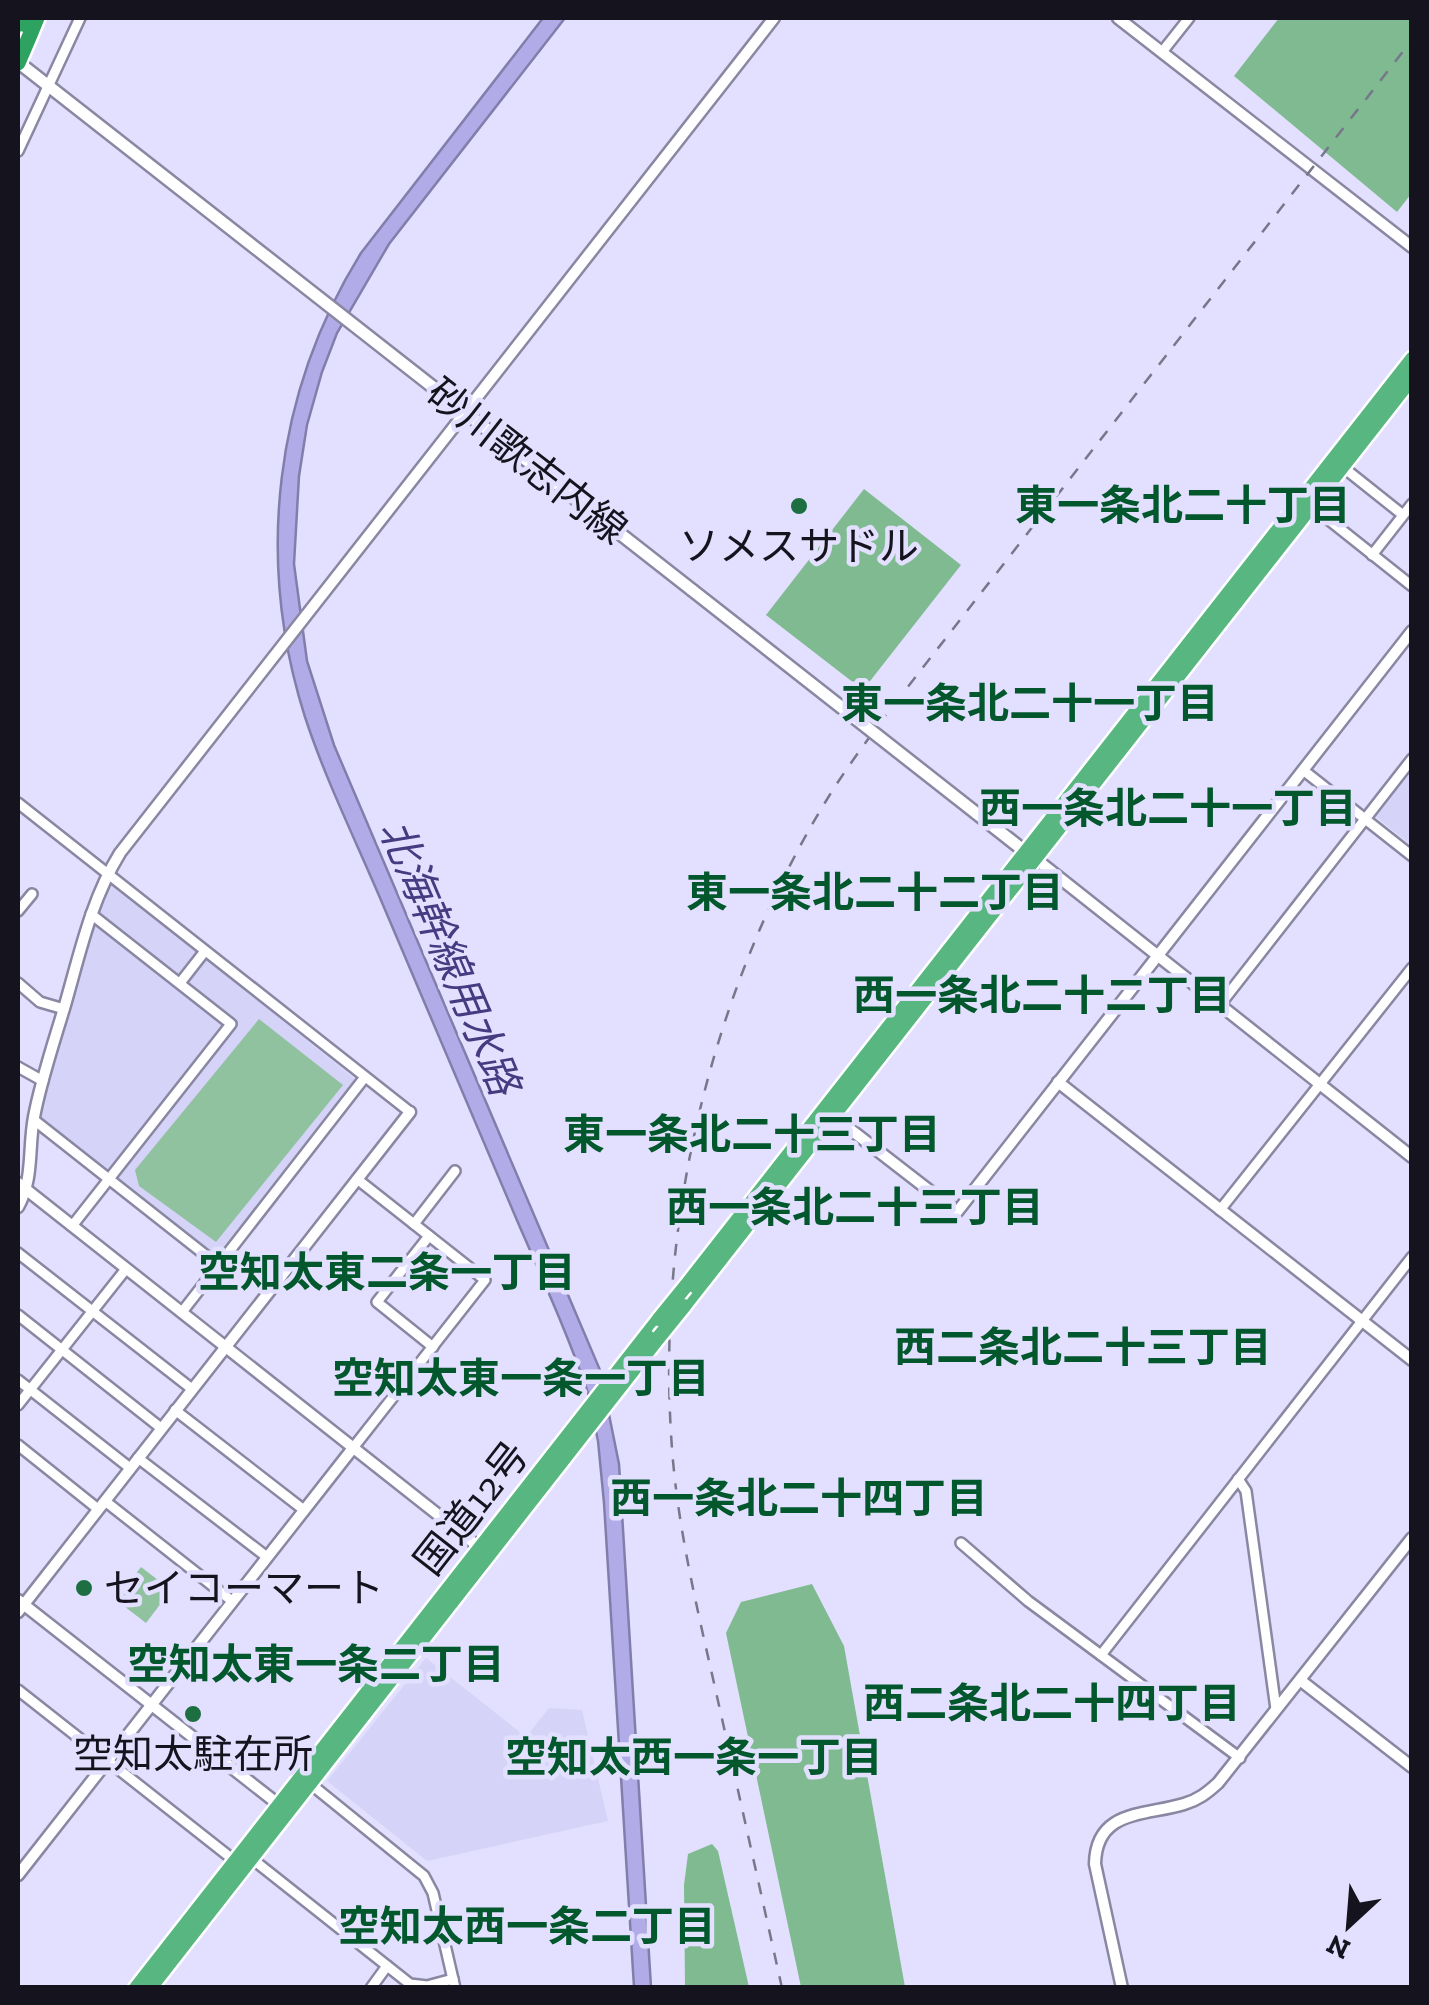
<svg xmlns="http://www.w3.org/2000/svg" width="1429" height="2005" font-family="'Zilla Slab','Noto Sans JP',serif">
<rect width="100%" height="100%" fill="#e2e0fe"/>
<!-- built -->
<g fill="#d5d3f8">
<path d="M1411,769V845L1375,816Z"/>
<path d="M109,881L356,1080L216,1256L38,1117Z"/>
<path d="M426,1658L526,1737L549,1708L582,1710L608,1821L427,1861L327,1781Z"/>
</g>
<!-- green -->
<g fill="#90c29f">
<path d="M259,1019L343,1085L216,1242L139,1186L135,1170Z"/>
<path d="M141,1567L171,1590L146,1623L116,1600Z"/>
</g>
<!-- forest -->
<g fill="#7fba91">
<path d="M1279,18H1411V194L1397,212L1234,76Z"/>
<path d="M864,489L961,565L863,690L766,615Z"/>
<path d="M812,1584L844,1646L905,1987H801L726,1633L741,1602Z"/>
<path d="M712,1844L718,1851L749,1987H685L684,1885L688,1854Z"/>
</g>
<!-- water -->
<path fill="#b1ace8" stroke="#827eab" stroke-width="2.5" d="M543,18H565L389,244L337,333L322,372L307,425L299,476L294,564L307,661L334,745L600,1370L619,1464L651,1987H634L604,1503L598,1441L588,1393C568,1334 541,1276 516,1218C473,1116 430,1014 386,912C359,847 327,784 305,717C255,560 274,393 361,253Z"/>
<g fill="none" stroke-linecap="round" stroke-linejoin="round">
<!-- minor casing -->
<g stroke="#8987a2" stroke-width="14">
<g id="minor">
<path d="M1162,52L1189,18"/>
<path d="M18,151L80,18"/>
<path d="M1339,464L1403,515"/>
<path d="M1309,504L1412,586"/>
<path d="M1372,555L1412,504"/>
<path d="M1303,770L1412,856"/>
<path d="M18,803L410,1112"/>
<path d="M18,911L32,894"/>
<path d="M18,983L40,1002L64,1009"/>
<path d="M180,983L205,951"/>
<path d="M1219,1006L1412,759"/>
<path d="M18,1067L43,1081"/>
<path d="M34,1120L218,1265"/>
<path d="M1220,1210L1412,968"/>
<path d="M414,1224L455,1171"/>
<path d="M72,1226L231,1024L91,914"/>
<path d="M429,1236L377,1302L433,1347"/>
<path d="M18,1253L192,1389"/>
<path d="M182,1312L365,1077"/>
<path d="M18,1315L161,1428"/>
<path d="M18,1380L130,1468"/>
<path d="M18,1405L126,1269"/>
<path d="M175,1410L304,1510"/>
<path d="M18,1445L98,1509"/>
<path d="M353,1448L485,1280L357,1179"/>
<path d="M138,1458L267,1557"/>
<path d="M1238,1479L1246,1491L1276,1709"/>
<path d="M105,1501L232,1601"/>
<path d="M961,1543L1028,1601L1240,1758"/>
<path d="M1101,1655L1412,1257"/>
<path d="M18,1690L235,1861"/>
<path d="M307,1781L424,1876L433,1893L455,1988"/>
<path d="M251,1858L410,1984L427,1986L453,1979"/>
<path d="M371,1988L387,1966"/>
</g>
</g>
<!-- tertiary casing -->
<g stroke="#8987a2" stroke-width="15">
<g id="tertiary">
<path d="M1118,18L1412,247"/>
<path d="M1037,860L1412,1157"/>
<path d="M1058,1082L1412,1360"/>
<path d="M833,1116L957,1212L1412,631"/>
<path d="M18,1183L484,1551"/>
<path d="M18,1207C34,1178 28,1149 34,1117C41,1080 54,1042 65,1005C80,953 91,900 120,853L774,18"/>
<path d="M18,1600L283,1808"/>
<path d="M18,1612L410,1112"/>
<path d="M1300,1680L1412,1767"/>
<path d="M18,1875L353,1448"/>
<path d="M1122,1988L1095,1864C1096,1809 1145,1816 1184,1804C1198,1800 1207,1793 1218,1783L1412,1538"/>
</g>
</g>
<!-- secondary casing -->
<g stroke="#8987a2" stroke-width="16">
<g id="secondary">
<path d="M18,62L692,590"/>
<path d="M976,813L1032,857"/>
</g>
</g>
<!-- trunk casing -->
<g stroke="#fff" stroke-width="19">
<g id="trunk">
<path d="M685,1287L1412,359"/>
<path d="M684,1306L1412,378"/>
<path d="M136,1988L659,1319"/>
<path d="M150,1988L659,1337"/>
</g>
</g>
<!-- motorway casing -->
<g stroke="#fff" stroke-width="20">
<g id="motorway">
<path d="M18,27L22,18"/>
<path d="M30,35L37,18"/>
</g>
</g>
<!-- minor -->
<use href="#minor" stroke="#fff" stroke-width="9"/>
<!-- tertiary -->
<use href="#tertiary" stroke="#fff" stroke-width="10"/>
<!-- secondary -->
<use href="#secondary" stroke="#fff" stroke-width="11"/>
<!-- trunk -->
<use href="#trunk" stroke="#58b680" stroke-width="14"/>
<!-- motorway -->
<use href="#motorway" stroke="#2ea361" stroke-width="15"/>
<!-- rail -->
<path stroke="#78768a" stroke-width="2.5" stroke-dasharray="12 12" stroke-linecap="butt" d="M782,1988C760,1889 738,1790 716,1692C699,1616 680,1539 673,1461C653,1230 710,985 834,788C849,765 866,742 882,720L1412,40"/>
<!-- secondary-bridge casing -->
<g stroke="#8987a2" stroke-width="16" stroke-linecap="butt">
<path id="secondary-bridge" d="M692,590L976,813"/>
</g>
<!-- trunk-bridge casing -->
<g stroke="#fff" stroke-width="19" stroke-linecap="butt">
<g id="trunk-bridge">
<path d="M659,1319L685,1287"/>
<path d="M659,1337L684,1306"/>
</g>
</g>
<!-- motorway-bridge casing -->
<g stroke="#fff" stroke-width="20" stroke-linecap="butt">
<path id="motorway-bridge" d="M18,63L30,35"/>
</g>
<!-- secondary-bridge -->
<use href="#secondary-bridge" stroke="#fff" stroke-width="11"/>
<!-- trunk-bridge -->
<use href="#trunk-bridge" stroke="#58b680" stroke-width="14"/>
<!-- motorway-bridge -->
<use href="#motorway-bridge" stroke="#2ea361" stroke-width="15"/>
</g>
<!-- markers -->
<g fill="#1d6f41" stroke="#e2e0fe" stroke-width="4">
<circle cx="799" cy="506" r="10"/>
<circle cx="84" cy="1588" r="10"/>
<circle cx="193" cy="1714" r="10"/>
</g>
<g text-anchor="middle" stroke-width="9" stroke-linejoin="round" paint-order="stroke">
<!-- street labels -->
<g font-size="40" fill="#15141e" stroke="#e2e0fe">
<text transform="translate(527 461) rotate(38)" y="14">砂川歌志内線</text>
<text transform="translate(471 1508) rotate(-52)" y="14">国道12号</text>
</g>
<!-- poi labels -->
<g font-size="40" fill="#15141e" stroke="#e2e0fe">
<text x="799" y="560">ソメスサドル</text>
<text x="104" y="1602" text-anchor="start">セイコーマート</text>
<text x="193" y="1768">空知太駐在所</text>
</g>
<!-- neighbourhood labels -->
<g font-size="42" font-weight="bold" fill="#03572d" stroke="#e2e0fe">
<text x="1183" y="520">東一条北二十丁目</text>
<text x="1030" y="718">東一条北二十一丁目</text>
<text x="1168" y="823">西一条北二十一丁目</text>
<text x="875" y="907">東一条北二十二丁目</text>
<text x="1042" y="1010">西一条北二十二丁目</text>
<text x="752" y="1149">東一条北二十三丁目</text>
<text x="855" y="1222">西一条北二十三丁目</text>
<text x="387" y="1287">空知太東二条一丁目</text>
<text x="1083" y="1362">西二条北二十三丁目</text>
<text x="521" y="1393">空知太東一条一丁目</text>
<text x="799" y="1513">西一条北二十四丁目</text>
<text x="316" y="1679">空知太東一条二丁目</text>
<text x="1052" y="1718">西二条北二十四丁目</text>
<text x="694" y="1772">空知太西一条一丁目</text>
<text x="527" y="1941">空知太西一条二丁目</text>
</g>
<!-- water labels -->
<g font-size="42" font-style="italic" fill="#463a81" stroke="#e2e0fe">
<text transform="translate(450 957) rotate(67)" y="15">北海幹線用水路</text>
</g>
</g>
<!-- border -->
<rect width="1429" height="2005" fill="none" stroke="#15141e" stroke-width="40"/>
<!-- north arrow -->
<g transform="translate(1349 1925) rotate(206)" stroke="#e2e0fe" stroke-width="8" paint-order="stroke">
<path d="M0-8L18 38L0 25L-18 38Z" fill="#15141e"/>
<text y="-15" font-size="28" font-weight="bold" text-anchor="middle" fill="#15141e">N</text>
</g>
</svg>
